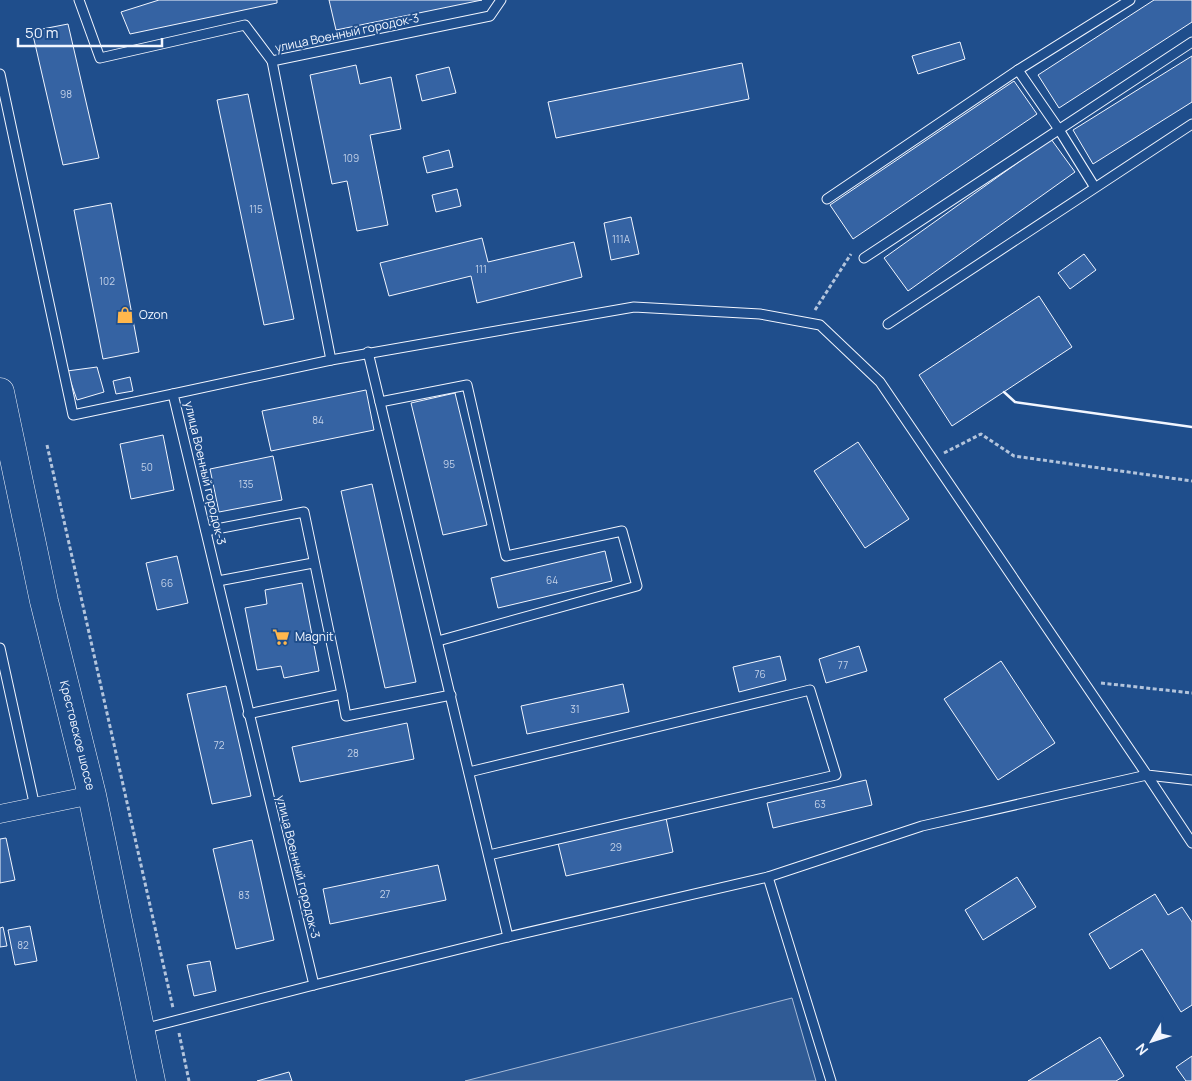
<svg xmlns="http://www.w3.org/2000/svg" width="1192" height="1081" font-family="Manrope,sans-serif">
<rect width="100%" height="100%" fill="#1f4e8c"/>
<!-- built -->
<path fill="#305b95" stroke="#a8bbd7" d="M792,998L816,1081H465Z"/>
<!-- building -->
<g fill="#3563a3" stroke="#f2f6ff">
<path d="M159,0H277V3L130,34L121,12Z"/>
<path d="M329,0H482L336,30Z"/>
<path d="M1154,0H1192V22L1059,108L1038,75Z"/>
<path d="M68,24L99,158L63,165L32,31Z"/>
<path d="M960,42L965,59L918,74L912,56Z"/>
<path d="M1192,56V102L1093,164L1073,130Z"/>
<path d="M742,63L749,99L556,138L548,102Z"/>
<path d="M356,65L360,84L391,77L401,129L370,135L388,225L357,231L347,181L332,184L310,75Z"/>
<path d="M449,67L456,93L422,101L416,75Z"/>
<path d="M1014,81L1037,114L853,239L830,205Z"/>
<path d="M248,94L294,319L264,325L217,100Z"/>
<path d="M1051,139L1075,172L908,291L884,258Z"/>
<path d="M449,150L453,167L427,173L423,157Z"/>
<path d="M457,189L461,206L436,212L432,195Z"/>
<path d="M111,203L139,352L103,359L74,210Z"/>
<path d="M631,217L639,254L611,260L604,223Z"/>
<path d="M482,238L488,262L574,242L582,277L477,303L471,276L389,296L380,263Z"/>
<path d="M1084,254L1096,270L1070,289L1058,273Z"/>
<path d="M1039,296L1072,347L952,426L919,375Z"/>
<path d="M97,367L104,392L77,400L67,371Z"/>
<path d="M130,377L133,391L116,394L113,381Z"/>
<path d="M366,390L374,430L271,451L262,411Z"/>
<path d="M455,393L487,525L443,535L411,403Z"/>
<path d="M163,435L174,490L131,499L120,444Z"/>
<path d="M858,442L909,519L865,548L814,471Z"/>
<path d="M273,456L282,500L219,512L210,469Z"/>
<path d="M372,484L416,682L385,688L341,491Z"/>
<path d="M605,551L612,581L498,608L491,578Z"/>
<path d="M177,556L188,603L157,610L146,563Z"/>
<path d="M302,583L319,671L284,678L281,666L257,670L245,608L267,604L265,590Z"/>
<path d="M859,646L867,671L826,683L819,659Z"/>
<path d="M780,656L786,680L739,692L733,667Z"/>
<path d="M1001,661L1055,743L998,780L944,699Z"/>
<path d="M623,684L629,712L527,734L521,706Z"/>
<path d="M226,686L251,796L212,804L187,694Z"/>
<path d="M407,723L414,759L300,782L292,747Z"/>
<path d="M866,780L872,805L773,828L767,803Z"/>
<path d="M666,818L673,852L566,876L558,843Z"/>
<path d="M6,838L15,880L0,883V839Z"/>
<path d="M252,840L274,940L236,949L213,849Z"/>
<path d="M438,865L446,900L330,924L323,889Z"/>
<path d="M1017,877L1036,907L983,940L965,910Z"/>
<path d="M1155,894L1168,915L1182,907L1192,922V1005L1181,1012L1142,949L1110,969L1089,934Z"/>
<path d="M30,926L37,961L15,965L8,930Z"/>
<path d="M3,927L7,946L0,947V928Z"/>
<path d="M210,961L216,991L194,996L187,965Z"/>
<path d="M1100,1037L1124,1076L1116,1081H1028Z"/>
<path d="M1192,1056V1081H1186L1176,1067Z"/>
<path d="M289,1072L292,1081H257Z"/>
</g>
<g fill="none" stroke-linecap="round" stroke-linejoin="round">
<!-- service casing -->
<g stroke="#f2f6ff" stroke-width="11">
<g id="service">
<path d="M79,0L100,58L245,25L272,61"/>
<path d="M1018,70L1058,128L1094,186"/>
<path d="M0,74L73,415L173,394"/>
<path d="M827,199L1018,70L1130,0"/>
<path d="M864,258L1192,42"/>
<path d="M888,324L1192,124"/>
<path d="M368,352L508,937"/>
<path d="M331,360L634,307L760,314L820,325L880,382L1147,775L1192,780"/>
<path d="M380,402L467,385L506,556L622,531L637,586L438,641"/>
<path d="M206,531L304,512L342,694"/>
<path d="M218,581L313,563"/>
<path d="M0,648L35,807"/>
<path d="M248,714L342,694L346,716L451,695"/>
<path d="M469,772L810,690L836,775L489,855"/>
<path d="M768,877L831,1081"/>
<path d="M314,985L508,937L768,877L922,826L1147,775L1192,843"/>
<path d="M143,1029L314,985L173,394L331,360L272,61L490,16L501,0"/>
</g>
</g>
<!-- minor casing -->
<g stroke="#f2f6ff" stroke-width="19">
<path id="minor" d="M0,814L92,795"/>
</g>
<!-- primary casing -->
<g stroke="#f2f6ff" stroke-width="29">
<g id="primary">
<path id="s1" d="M0,392L44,601L92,795L151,1081"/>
</g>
</g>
<!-- path -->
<g stroke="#b3c4dc" stroke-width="3" stroke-dasharray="4 2.5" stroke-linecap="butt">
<path d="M815,310L851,254"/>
<path d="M47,445L173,1008"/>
<path d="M944,453L981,434L1014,456L1192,481"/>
<path d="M1101,683L1192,693"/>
<path d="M179,1033L189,1081"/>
</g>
<!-- service -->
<use href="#service" stroke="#1f4e8c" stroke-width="9"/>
<!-- minor -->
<use href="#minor" stroke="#1f4e8c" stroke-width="18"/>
<!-- primary -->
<use href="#primary" stroke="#1f4e8c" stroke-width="28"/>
<!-- wall -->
<path stroke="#f2f6ff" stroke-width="2.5" d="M1004,392L1015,402L1192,427"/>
</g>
<!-- icons -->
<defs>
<g id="shop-bare" transform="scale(1.35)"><path d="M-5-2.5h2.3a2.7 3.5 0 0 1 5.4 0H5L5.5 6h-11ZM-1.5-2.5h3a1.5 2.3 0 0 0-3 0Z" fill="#ffb74d" stroke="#1f4e8c" stroke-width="2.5" paint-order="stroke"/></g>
<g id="supermarket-bare" transform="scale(1.35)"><path d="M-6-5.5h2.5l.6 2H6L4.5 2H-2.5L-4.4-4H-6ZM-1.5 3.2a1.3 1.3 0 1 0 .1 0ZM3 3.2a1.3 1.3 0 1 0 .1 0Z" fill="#ffb74d" stroke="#1f4e8c" stroke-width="2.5" paint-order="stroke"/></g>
</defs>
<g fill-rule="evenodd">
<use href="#shop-bare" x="125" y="315"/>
<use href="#supermarket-bare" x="281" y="637"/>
</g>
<g text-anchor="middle" stroke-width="4" stroke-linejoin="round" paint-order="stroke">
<!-- number labels -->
<g font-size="10" fill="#c3d1e8">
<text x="66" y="98">98</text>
<text x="351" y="162">109</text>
<text x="256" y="213">115</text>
<text x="621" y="243">111А</text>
<text x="481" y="273">111</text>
<text x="107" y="285">102</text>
<text x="318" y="424">84</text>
<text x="449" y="468">95</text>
<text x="147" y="471">50</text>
<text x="246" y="488">135</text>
<text x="552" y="584">64</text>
<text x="167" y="587">66</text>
<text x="843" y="669">77</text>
<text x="760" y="678">76</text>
<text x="575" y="713">31</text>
<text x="219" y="749">72</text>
<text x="353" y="757">28</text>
<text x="820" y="808">63</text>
<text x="616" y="851">29</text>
<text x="385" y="898">27</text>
<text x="244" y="899">83</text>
<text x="23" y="949">82</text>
</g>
<!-- street labels -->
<g font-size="12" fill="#f2f6ff" stroke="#1f4e8c">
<text transform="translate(347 33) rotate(-12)" y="4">улица Военный городок-3</text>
<text transform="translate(205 473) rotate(77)" y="4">улица Военный городок-3</text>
<text dy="4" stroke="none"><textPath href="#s1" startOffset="352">Крестовское шоссе</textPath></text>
<text transform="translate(298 867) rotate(76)" y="4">улица Военный городок-3</text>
</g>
<!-- poi labels -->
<g font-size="12" fill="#f2f6ff" stroke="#1f4e8c" text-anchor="start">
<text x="139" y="319">Ozon</text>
<text x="295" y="641">Magnit</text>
</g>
</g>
<!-- north arrow -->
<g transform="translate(1152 1041) rotate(231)" stroke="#1f4e8c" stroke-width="4" paint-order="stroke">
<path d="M0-4L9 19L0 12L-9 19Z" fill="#f2f6ff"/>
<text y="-8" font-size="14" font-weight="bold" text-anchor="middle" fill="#f2f6ff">N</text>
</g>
<!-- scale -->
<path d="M18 38v8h144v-8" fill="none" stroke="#f2f6ff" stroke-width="2.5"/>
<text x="25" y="38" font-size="15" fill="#f2f6ff" stroke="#1f4e8c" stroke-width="4" paint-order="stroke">50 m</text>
</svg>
